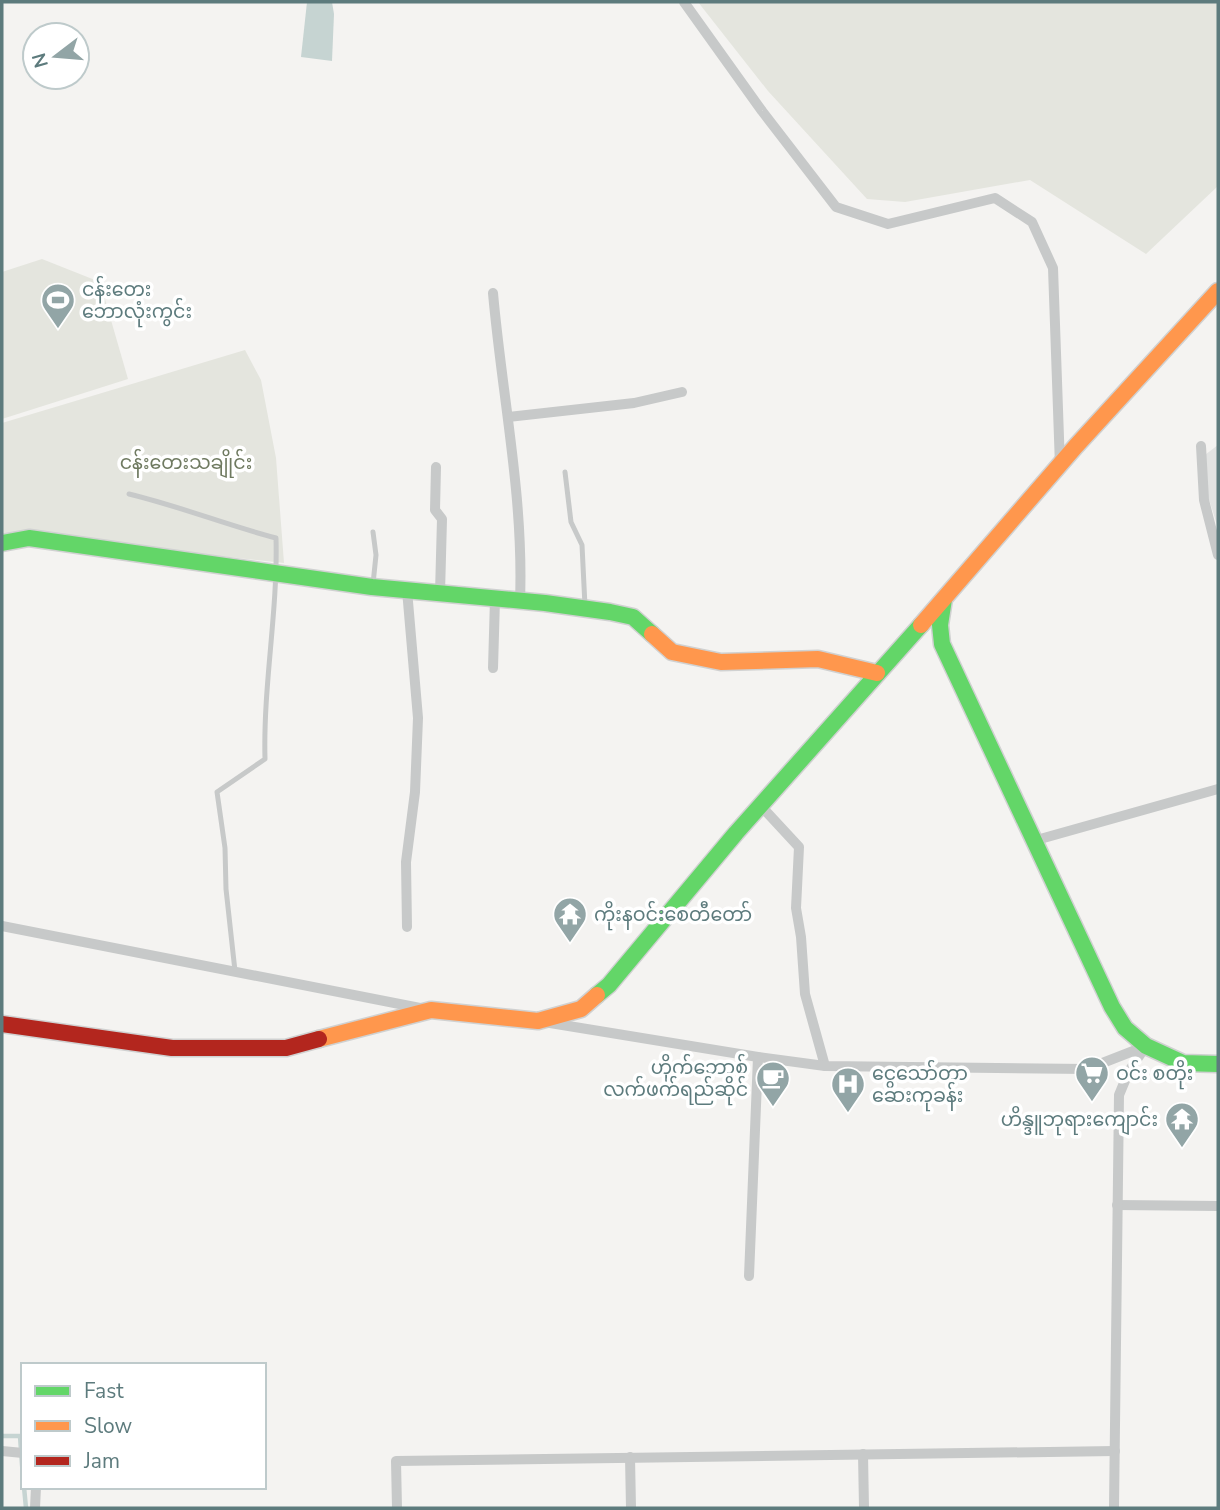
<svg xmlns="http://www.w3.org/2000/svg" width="1220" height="1510" font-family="'Nunito Sans','Noto Sans Myanmar',sans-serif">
<rect width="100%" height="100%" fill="#f4f3f1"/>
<!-- built -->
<path fill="#e2e3e2" d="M1218,445V528L1197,461Z"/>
<!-- green -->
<g fill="#e4e5de">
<path d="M698,2H1218V186L1146,254L1030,180L905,202L867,199L768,91Z"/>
<path d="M42,259L100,282L128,379L2,419V272Z"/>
<path d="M245,350L261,380L276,458L284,563L27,535H2V423Z"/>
</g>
<!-- water -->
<path fill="#c6d4d2" d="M307,2H332L334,14L332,61L301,57Z"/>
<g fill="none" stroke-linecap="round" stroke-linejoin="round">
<!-- stream -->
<g stroke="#c6d4d2" stroke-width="4.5">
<path d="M2,1436H20L23,1478"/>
<path d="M24,1487L26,1508"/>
</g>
<!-- fast casing -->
<g stroke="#d0d1d1" stroke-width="19">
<g id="fast">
<path d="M2,543L29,538L372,587L545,603L610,612L633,617L652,634"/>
<path d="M944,599L940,625L942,644L1112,1007L1125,1028L1146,1046L1183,1063L1218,1064"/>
<path d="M597,995L609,985L736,833L921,625"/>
</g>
</g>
<!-- slow casing -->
<g stroke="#d0d1d1" stroke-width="19">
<g id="slow">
<path d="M921,625L1076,446L1218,291"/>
<path d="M652,634L672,652L721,662L818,659L877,673"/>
<path d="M319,1039L431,1010L538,1021L581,1009L597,995"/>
</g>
</g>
<!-- jam casing -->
<g stroke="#d0d1d1" stroke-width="19">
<path id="jam" d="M2,1024L172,1048H286L319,1039"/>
</g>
<!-- lane -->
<g stroke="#c7c9c9" stroke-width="5">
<path d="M565,472L571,522L582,545L585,606"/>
<path d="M129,494C179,506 226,525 276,538C278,612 263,685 265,759L217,792L225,848L226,889L235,971"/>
<path d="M373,532L376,555L373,584"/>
</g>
<!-- street -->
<g stroke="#c7c9c9" stroke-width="10">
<path d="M684,2L762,111L836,207L888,224L995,198L1032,222L1053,268L1060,466"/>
<path d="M493,293C502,396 524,497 520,601"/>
<path d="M508,417L634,403L682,392"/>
<path d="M1201,446L1204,500L1218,555"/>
<path d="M436,467L435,510L442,519L440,593"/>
<path d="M493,668L495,599"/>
<path d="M761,806L799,847L796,908L801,937L805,994L825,1066"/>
<path d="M1033,841L1218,789"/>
<path d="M2,926L425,1009"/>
<path d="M407,927L406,862L415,792L418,718L407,590"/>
<path d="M544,1022L758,1057L825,1066L1087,1069L1146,1046"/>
<path d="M1117,1205L1218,1206"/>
<path d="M749,1276L758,1057"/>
<path d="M2,1451L23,1453"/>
<path d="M863,1454L864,1508"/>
<path d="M630,1457L631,1508"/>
<path d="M35,1508L36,1487"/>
<path d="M397,1508L396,1461L1115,1451"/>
<path d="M1114,1508L1119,1095L1129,1071L1146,1046"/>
</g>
<!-- fast -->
<use href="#fast" stroke="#63d668" stroke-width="16"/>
<!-- slow -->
<use href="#slow" stroke="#ff974d" stroke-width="16"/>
<!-- jam -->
<use href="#jam" stroke="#b3261e" stroke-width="16"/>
</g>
<!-- icons -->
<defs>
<g id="stadium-pin" transform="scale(1.75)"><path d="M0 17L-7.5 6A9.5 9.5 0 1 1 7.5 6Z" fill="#92a5a6" stroke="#fff"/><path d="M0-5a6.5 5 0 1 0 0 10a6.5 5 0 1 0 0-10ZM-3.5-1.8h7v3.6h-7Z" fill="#fff"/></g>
<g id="temple-pin" transform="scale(1.75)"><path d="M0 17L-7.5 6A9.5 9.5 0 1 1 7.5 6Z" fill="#92a5a6" stroke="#fff"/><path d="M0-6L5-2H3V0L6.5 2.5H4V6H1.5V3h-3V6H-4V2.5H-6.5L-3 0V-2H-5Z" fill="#fff"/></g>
<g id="supermarket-pin" transform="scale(1.75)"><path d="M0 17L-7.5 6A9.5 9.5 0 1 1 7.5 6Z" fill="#92a5a6" stroke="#fff"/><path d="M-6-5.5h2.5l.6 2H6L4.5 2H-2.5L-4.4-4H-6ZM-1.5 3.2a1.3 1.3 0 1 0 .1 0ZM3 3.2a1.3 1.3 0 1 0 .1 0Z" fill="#fff"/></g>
<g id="cafe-pin" transform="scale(1.75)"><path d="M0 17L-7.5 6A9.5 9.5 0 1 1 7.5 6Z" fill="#92a5a6" stroke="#fff"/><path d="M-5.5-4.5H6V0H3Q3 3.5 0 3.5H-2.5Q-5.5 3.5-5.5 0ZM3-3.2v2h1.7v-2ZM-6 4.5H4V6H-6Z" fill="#fff"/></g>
<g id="hospital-pin" transform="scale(1.75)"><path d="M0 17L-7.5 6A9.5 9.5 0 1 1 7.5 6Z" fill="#92a5a6" stroke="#fff"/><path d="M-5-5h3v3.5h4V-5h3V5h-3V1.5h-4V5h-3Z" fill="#fff"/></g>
</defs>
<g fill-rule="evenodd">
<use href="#stadium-pin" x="58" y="300"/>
<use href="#temple-pin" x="570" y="914"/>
<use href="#supermarket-pin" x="1092" y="1073"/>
<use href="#cafe-pin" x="773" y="1078"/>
<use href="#hospital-pin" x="848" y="1084"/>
<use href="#temple-pin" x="1182" y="1119"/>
</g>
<g text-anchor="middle" stroke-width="7" stroke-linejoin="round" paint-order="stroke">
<!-- poi labels -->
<g font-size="19" fill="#5d7b7d" stroke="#fff" text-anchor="start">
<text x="82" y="296">ငန်းတေး<tspan x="82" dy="22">ဘောလုံးကွင်း</tspan></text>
<text x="594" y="921">ကိုးနဝင်းစေတီတော်</text>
<text x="748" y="1074" text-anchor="end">ဟိုက်ဘော့စ်<tspan x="748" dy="22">လက်ဖက်ရည်ဆိုင်</tspan></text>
<text x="872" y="1080">ငွေသော်တာ<tspan x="872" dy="22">ဆေးကုခန်း</tspan></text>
<text x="1116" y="1080">ဝင်း စတိုး</text>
<text x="1158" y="1126" text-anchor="end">ဟိန္ဒူဘုရားကျောင်း</text>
</g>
<!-- park labels -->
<g font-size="19" fill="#6f7a60" stroke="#fff">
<text x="186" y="469">ငန်းတေးသချိုင်း</text>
</g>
</g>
<!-- border -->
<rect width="1220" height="1510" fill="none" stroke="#5d7b7d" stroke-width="7"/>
<!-- legend -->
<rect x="21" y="1363" width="245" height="126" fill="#ffffff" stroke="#becacb" stroke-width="2"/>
<rect x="35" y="1386" width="35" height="10" fill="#63d668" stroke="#becacb" stroke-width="2"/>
<text x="84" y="1398" font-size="21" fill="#5d7b7d">Fast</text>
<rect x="35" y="1421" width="35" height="10" fill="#ff974d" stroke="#becacb" stroke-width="2"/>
<text x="84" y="1433" font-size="21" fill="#5d7b7d">Slow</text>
<rect x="35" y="1456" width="35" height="10" fill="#b3261e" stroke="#becacb" stroke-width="2"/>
<text x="84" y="1468" font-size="21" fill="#5d7b7d">Jam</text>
<!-- north arrow -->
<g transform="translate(56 56) rotate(254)"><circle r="33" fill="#ffffff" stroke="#becacb" stroke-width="2"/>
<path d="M0-5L12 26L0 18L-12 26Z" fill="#92a5a6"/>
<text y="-10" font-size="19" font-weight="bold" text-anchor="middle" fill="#5d7b7d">N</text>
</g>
</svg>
